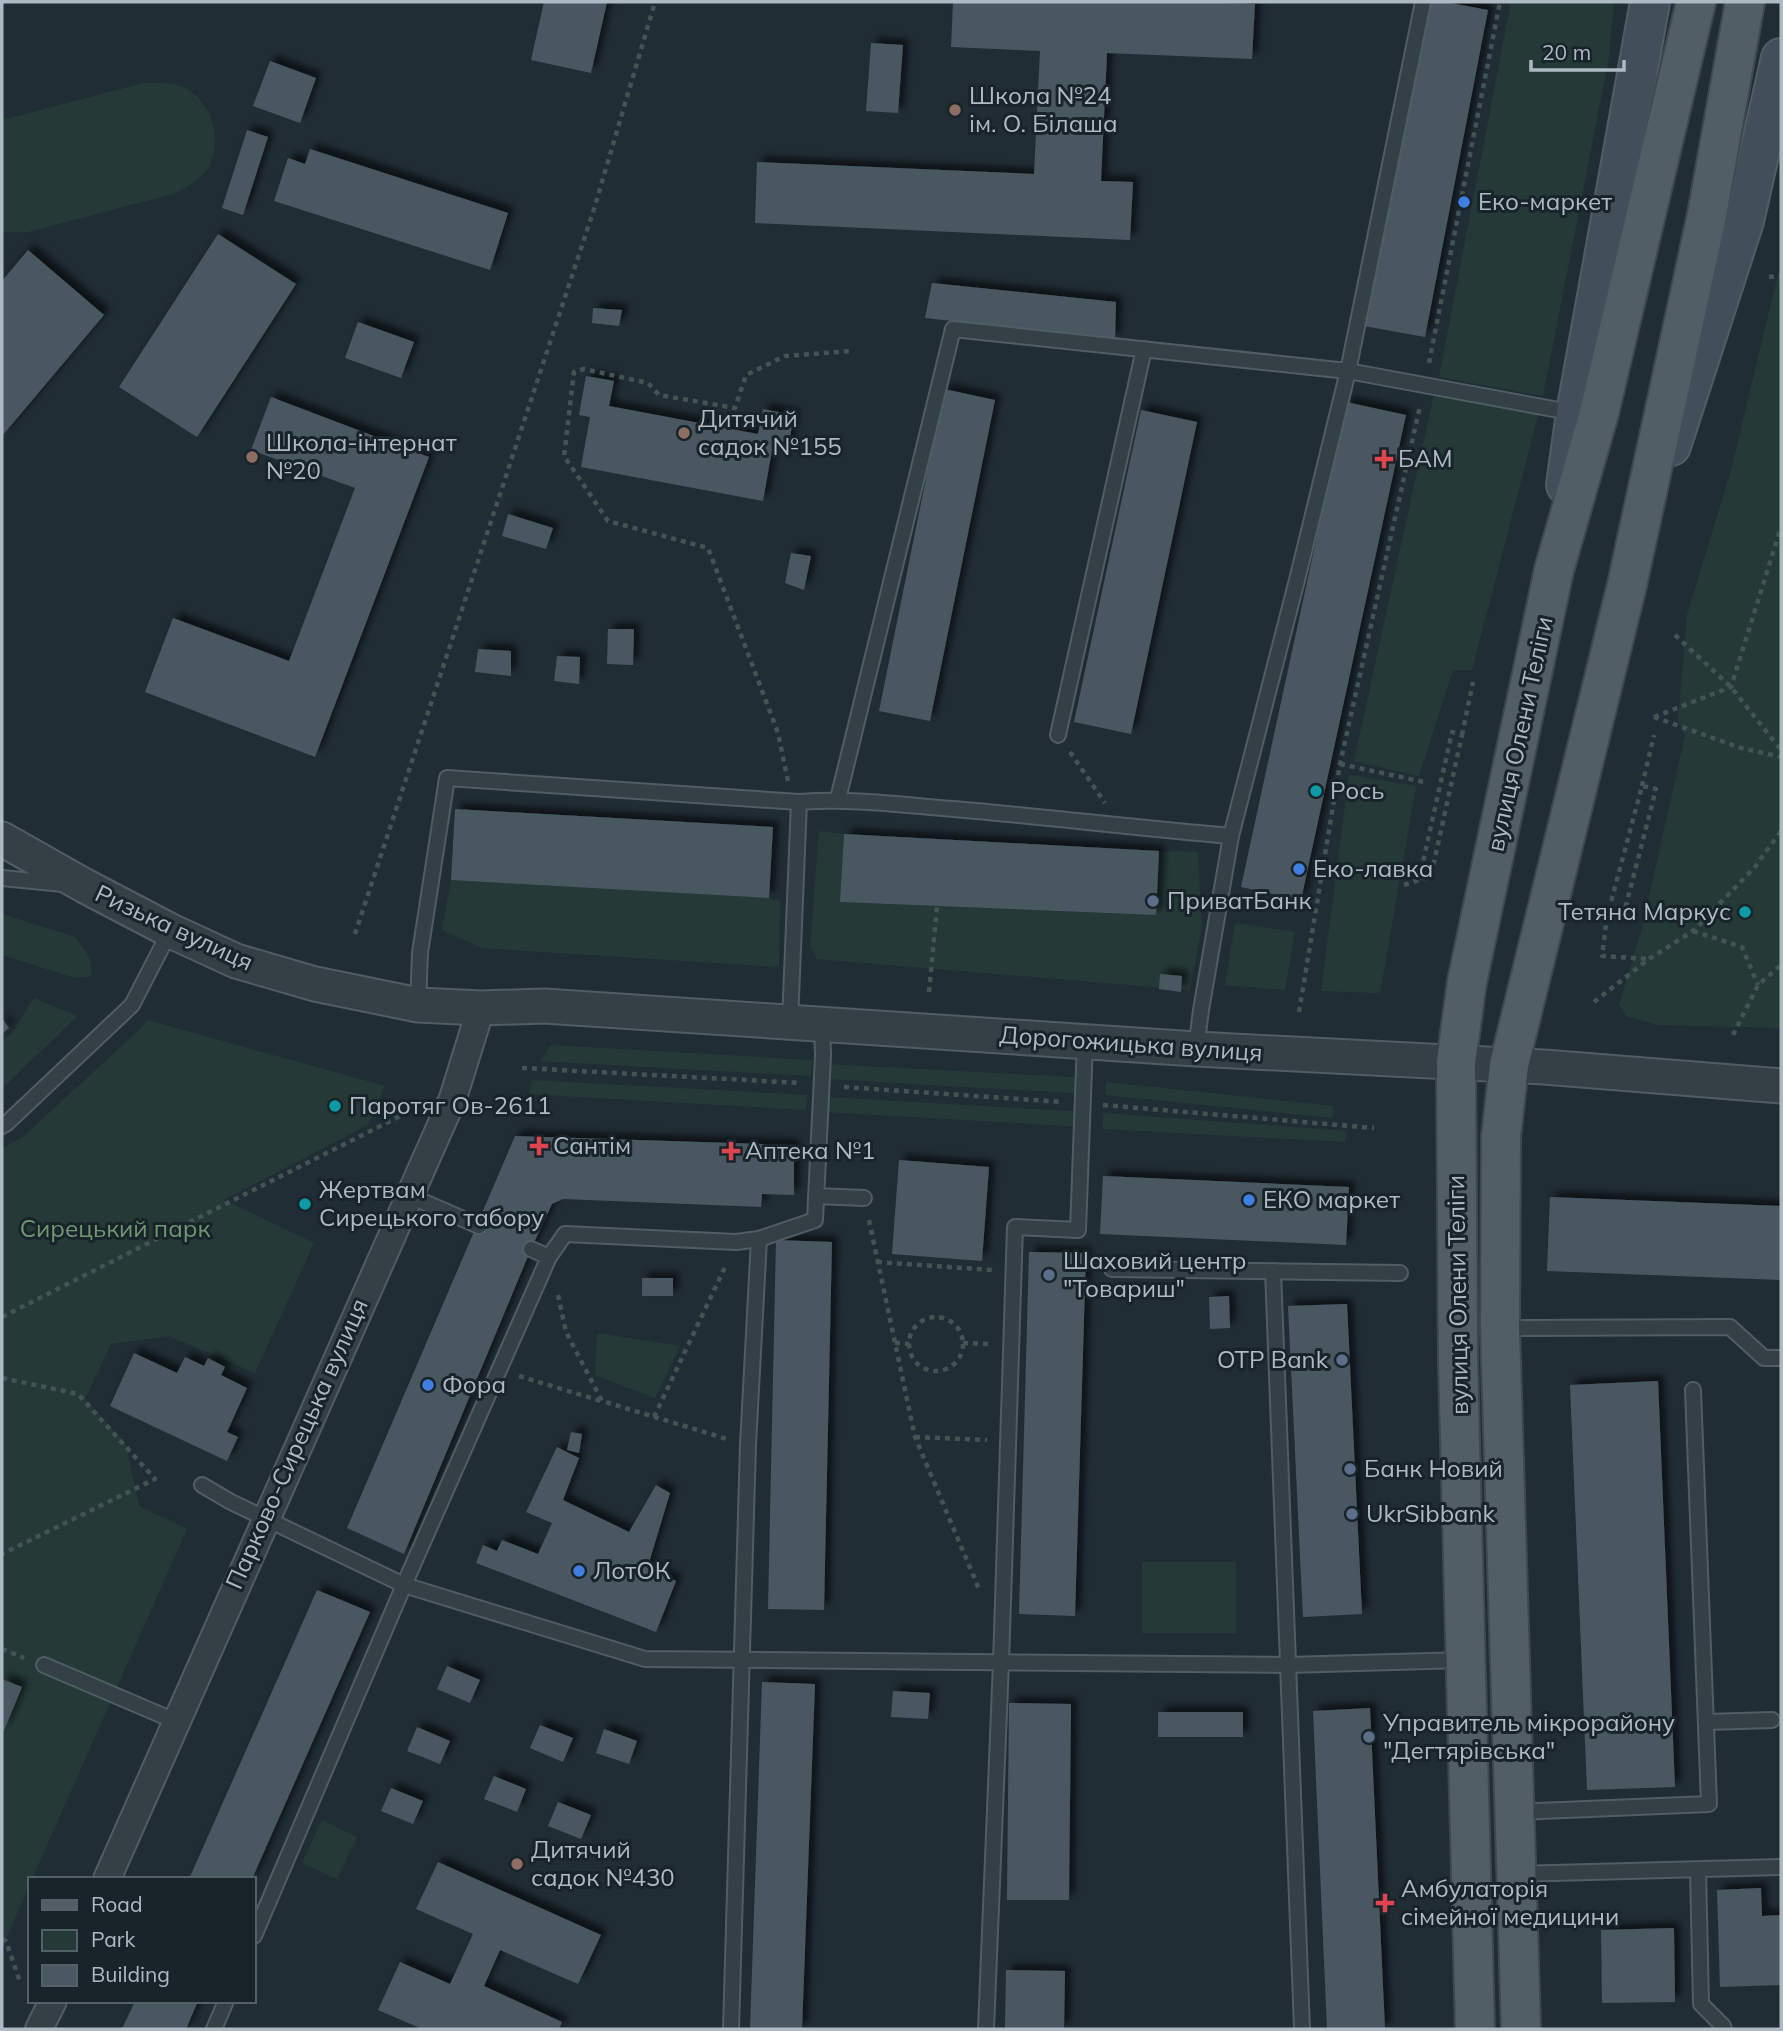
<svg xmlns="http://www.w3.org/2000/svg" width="1783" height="2031" font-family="Mulish,sans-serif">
<defs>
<filter id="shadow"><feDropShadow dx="6" dy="-6" stdDeviation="3.5" flood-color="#0009"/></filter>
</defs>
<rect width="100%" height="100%" fill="#212d35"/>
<!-- green -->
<g fill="#253a37">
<path d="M1511,2H1614L1609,57L1543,396L1439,377Z"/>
<path d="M144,83C157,83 175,82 187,89C213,104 223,142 208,168C200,181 186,187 173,194L28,232H2V120Z"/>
<path d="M1781,262V1028L1659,1025L1626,1016L1619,1005L1641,932L1685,736L1678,720L1687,615L1731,470Z"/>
<path d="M1434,394L1539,412L1472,670H1453L1419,776L1354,761Z"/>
<path d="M1349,775L1416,786L1380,993L1321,991Z"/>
<path d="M819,831L844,834L840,902L1155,915L1159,851L1198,852L1202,926L1190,990L817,959L810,946Z"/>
<path d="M451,880L769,898L780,901L779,967L482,948L442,930Z"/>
<path d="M2,914L75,937L90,958L92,976L75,978L2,955Z"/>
<path d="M1235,923L1295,932L1285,990L1225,985Z"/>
<path d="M34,998L77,1016L2,1089V1041L12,1033Z"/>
<path d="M147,1020L385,1086L369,1124L224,1200L314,1243L255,1373L169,1336L111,1344L85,1399L126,1444L139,1506L187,1529L32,1879H30V1884L2,1948V1148L24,1136L141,1028Z"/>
<path d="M550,1045L812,1060L811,1076L541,1061Z"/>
<path d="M827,1064L1090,1078L1089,1094L827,1079Z"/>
<path d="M532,1080L807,1095L806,1110L529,1094Z"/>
<path d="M1106,1082L1333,1106V1118L1105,1095Z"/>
<path d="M825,1097L1087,1112L1086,1127L824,1112Z"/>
<path d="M1103,1113L1346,1131L1345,1142L1103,1129Z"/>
<path d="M597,1333L680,1346L655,1398L595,1375Z"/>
<rect x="1142" y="1562" width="94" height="71"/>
<path d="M322,1820L357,1837L337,1879L302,1863Z"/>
</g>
<!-- building -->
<g fill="#495861" filter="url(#shadow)">
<path d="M544,2H607L591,73L531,60Z"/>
<path d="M953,2H1196L1255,4L1252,59L1107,53L1101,181L1133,182L1130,240L755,223L757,162L1034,174L1040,51L951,47Z"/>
<path d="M1426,2H1445L1488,10L1425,337L1364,326Z"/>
<path d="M871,43L903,45L898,113L866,111Z"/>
<path d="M270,61L316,78L300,123L253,106Z"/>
<path d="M247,130L268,137L243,215L222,208Z"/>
<path d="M310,149L508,213L490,270L274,201L288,158L305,164Z"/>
<path d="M218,234L296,284L197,437L119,387Z"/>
<path d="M28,250L104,315L2,436V281Z"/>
<path d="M932,283L1116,302L1115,339L925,318Z"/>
<path d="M593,308L622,310L619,326L592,323Z"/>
<path d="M358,322L414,342L401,378L345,358Z"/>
<path d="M586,376L614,381L609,406L758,434L763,409L794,415L787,453L772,450L763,501L581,467L590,417L579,415Z"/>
<path d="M944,389L995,400L930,721L879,711Z"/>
<path d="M271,397L429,457L315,757L145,692L173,618L289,661L355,488L251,450Z"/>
<path d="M1346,402L1406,415L1301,900L1241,887Z"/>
<path d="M1141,410L1197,422L1131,734L1074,722Z"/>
<path d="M508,514L553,528L546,549L502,536Z"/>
<path d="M791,553L811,556L804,590L785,583Z"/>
<path d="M608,629H634L633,665L607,664Z"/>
<path d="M478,649L511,651V676L475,672Z"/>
<path d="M557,656L580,657L579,684L554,681Z"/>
<path d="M455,809L773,827L769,898L451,880Z"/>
<path d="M844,834L1159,851L1156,915L840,902Z"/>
<path d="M1160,974L1182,976L1181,992L1159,989Z"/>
<path d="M2,1018L9,1028L2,1034Z"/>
<path d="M515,1136L794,1145V1195L762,1194L761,1207L563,1199L552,1204L531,1249L404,1554L347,1528Z"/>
<path d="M899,1160L989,1167L982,1261L892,1254Z"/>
<path d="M1103,1176L1349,1187L1346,1245L1100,1234Z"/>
<path d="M1550,1197L1781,1206V1280L1547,1271Z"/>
<path d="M776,1240L832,1242L824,1610L768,1609Z"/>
<path d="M1029,1252L1086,1253L1075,1616L1019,1614Z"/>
<rect x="642" y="1278" width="31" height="18"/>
<path d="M1229,1296L1230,1328L1210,1329L1209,1297Z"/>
<path d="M1347,1304L1362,1614L1303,1617L1288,1306Z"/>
<path d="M134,1353L177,1373L185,1357L204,1366L208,1358L225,1367L221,1375L247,1388L227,1432L238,1437L227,1461L110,1406Z"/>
<path d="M1658,1381L1675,1787L1587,1790L1570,1385Z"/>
<path d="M571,1432L582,1434L579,1453L567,1450Z"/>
<path d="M557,1447L579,1458L563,1500L629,1532L656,1485L670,1493L648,1566L676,1581L656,1632L476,1563L483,1545L497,1551L502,1540L538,1554L552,1523L526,1512Z"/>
<path d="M317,1590L370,1612L252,1879H189Z"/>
<path d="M447,1666L480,1680L470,1703L437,1689Z"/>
<path d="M2,1679L22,1687L2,1735Z"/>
<path d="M762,1682L815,1684L802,2029H750Z"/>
<path d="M893,1691L930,1693L928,1719L891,1717Z"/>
<path d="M1009,1703L1071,1704L1069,1900H1007Z"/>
<path d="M1370,1708L1385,2029H1327L1313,1711Z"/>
<rect x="1158" y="1712" width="85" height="25"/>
<path d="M540,1725L573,1738L563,1762L530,1748Z"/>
<path d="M417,1727L450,1741L440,1764L407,1751Z"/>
<path d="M604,1729L637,1741L629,1764L596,1753Z"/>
<path d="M494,1776L526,1789L517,1812L484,1799Z"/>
<path d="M391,1788L423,1801L413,1824L381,1811Z"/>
<path d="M558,1802L591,1815L581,1839L548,1826Z"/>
<path d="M438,1862L601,1935L578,1984L500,1950L484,1986L562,2022L559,2029H422L378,2010L400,1962L450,1984L473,1934L416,1909Z"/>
<path d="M1761,1888L1762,1916L1781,1915V1985L1720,1987L1717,1890Z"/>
<path d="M1674,1928L1675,2002L1602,2003L1601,1930Z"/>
<path d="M1006,1970L1065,1971L1064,2029H1005Z"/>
<path d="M135,2001H198L186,2029H122Z"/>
</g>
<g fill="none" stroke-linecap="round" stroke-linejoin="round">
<!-- service casing -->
<g stroke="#515d64" stroke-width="18">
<g id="service">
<path d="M1058,735L1144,349"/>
<path d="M838,799L953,329L1348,371L1575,413"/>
<path d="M2,878L63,884"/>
<path d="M418,1005L420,953L447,778L799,802C851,798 902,805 954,809C1046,817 1138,828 1231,836"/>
<path d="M790,1022L799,802"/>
<path d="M1196,1049L1201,1010L1231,836L1297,580L1348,371L1423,2"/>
<path d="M2,1126L7,1123L132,1005L170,931"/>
<path d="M408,1195L479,1226"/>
<path d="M816,1196L864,1198"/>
<path d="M531,1249L549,1257"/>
<path d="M1112,1269L1400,1273"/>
<path d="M1273,1271L1302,2029"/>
<path d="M1501,1328L1730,1327L1764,1358H1781"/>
<path d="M202,1485L231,1502L404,1585L645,1659L1287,1665L1465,1660"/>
<path d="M44,1665L175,1721"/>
<path d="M1707,1722L1772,1720"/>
<path d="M1515,1812L1709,1804L1693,1390"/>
<path d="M1698,1870L1701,2004L1723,2026L1724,2029"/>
<path d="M1517,1874L1781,1867"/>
<path d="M254,1936L404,1585L549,1257L565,1234L736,1242L759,1239L815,1220L823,1055L822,1024"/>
<path d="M214,2029L226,2001"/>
<path d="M731,2029L748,1445L759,1239"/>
<path d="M986,2029L1001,1663L1015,1227L1078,1230L1085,1042"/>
</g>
</g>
<!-- minor casing -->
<g stroke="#515d64" stroke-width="30">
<g id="minor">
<path d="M107,1879L453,1098L481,1008"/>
<path d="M39,2029L53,2001"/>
</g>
</g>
<!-- tertiary casing -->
<g stroke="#515d64" stroke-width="37">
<path id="tertiary" d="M2,839L85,886L171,931L236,961L315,984L418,1005L481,1008L544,1006L1196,1049L1544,1067L1781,1086"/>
</g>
<!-- secondary casing -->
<g stroke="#515d64" stroke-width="42">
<g id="secondary">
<path d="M1671,446L1744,221L1781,58"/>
<path d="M1566,485L1576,413L1650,2"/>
</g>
</g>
<!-- primary casing -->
<g stroke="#3d484f" stroke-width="42">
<g id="primary">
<path d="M1475,2029L1458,1361L1456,1062L1467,982L1554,570L1599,413L1696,2"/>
<path d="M1521,2029L1500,1328L1501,1137L1509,1065L1627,585L1707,215L1745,2"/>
</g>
</g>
<!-- path -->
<g stroke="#425554" stroke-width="4.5" stroke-dasharray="5 5" stroke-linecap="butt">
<path d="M1769,277L1781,276"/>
<path d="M1429,363L1500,2"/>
<path d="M1675,635L1731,687L1781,750"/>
<path d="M1654,717L1731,687L1781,527"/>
<path d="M1654,717L1741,748L1781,757"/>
<path d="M1462,735L1473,682"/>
<path d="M1070,752L1105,803"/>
<path d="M1340,764L1424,782"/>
<path d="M788,781L778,733L708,548L608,521L564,456L574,372L584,369L648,383L659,395L735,408L746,375L785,356L851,351"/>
<path d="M1642,786L1654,735"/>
<path d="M1404,885L1431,876L1462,735L1452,732L1419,880"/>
<path d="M1607,917L1622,921L1656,789L1642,786L1607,917L1602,956L1649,959"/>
<path d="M1693,931L1742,947L1758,985"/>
<path d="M355,934L594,209L655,2"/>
<path d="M929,992L937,906"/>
<path d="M1594,1002L1649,959L1693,931L1755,867L1781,831"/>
<path d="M1299,1012L1340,764L1420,406"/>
<path d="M1733,1035L1758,985L1781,965"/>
<path d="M522,1068L801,1083"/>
<path d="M844,1087L1063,1102"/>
<path d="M1103,1105L1374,1128"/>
<path d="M869,1220L915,1437L979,1589"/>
<path d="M877,1262L992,1270"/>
<path d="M558,1295L566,1332L602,1401L727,1439"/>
<path d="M2,1317L404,1114"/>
<circle cx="936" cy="1344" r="27"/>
<path d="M895,1343L909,1344"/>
<path d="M963,1343L990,1344"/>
<path d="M519,1376L601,1401"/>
<path d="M2,1378L78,1394L155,1479L2,1554"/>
<path d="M654,1417L726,1265"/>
<path d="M915,1437L987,1440"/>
<path d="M2,1649L24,1658"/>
<path d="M2,1939L6,1941L20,1982"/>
</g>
<!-- service -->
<use href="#service" stroke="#343f46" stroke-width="14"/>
<!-- minor -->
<use href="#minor" stroke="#343f46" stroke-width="26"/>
<!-- tertiary -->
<use href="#tertiary" stroke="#343f46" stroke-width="33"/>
<!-- secondary -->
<use href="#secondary" stroke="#424f59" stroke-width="38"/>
<!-- primary -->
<use href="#primary" stroke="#525e66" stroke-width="38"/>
</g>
<!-- markers -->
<g fill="#8d6e63" stroke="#19232a" stroke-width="2.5">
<circle cx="955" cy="110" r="7"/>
<circle cx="684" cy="433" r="7"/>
<circle cx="252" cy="457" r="7"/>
<circle cx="517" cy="1864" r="7"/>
</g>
<g fill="#3f7fe0" stroke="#19232a" stroke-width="2.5">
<circle cx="1464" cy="202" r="7"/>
<circle cx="1299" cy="869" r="7"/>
<circle cx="1249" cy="1200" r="7"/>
<circle cx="428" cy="1385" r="7"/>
<circle cx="579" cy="1571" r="7"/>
</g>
<g fill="#e0444e" stroke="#19232a" stroke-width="2.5">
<path d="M1380.5 448.5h7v7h7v7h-7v7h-7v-7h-7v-7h7z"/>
<path d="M535.5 1135.5h7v7h7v7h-7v7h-7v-7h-7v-7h7z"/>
<path d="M727.5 1140.5h7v7h7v7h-7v7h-7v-7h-7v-7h7z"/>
<path d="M1381.5 1892.5h7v7h7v7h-7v7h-7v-7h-7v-7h7z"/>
</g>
<g fill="#0f9aa8" stroke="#19232a" stroke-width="2.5">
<circle cx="1316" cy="791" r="7"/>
<circle cx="1745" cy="912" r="7"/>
<circle cx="335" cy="1106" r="7"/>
<circle cx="305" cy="1204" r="7"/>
</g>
<g fill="#5c6f8a" stroke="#19232a" stroke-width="2.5">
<circle cx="1153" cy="901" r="7"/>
<circle cx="1049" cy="1275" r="7"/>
<circle cx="1342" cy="1360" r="7"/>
<circle cx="1350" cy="1469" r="7"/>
<circle cx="1352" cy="1514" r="7"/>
<circle cx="1369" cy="1737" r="7"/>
</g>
<g text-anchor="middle" stroke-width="6" stroke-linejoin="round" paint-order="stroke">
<!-- poi labels -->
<g font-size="24" fill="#aebac3" stroke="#19232a" text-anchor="start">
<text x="969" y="104">Школа №24<tspan x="969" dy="28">ім. О. Білаша</tspan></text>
<text x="1478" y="210">Еко-маркет</text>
<text x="698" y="427">Дитячий<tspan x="698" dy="28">садок №155</tspan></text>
<text x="266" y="451">Школа-інтернат<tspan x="266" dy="28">№20</tspan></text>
<text x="1398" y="467">БАМ</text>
<text x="1330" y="799">Рось</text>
<text x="1313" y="877">Еко-лавка</text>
<text x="1167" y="909">ПриватБанк</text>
<text x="1731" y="920" text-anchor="end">Тетяна Маркус</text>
<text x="349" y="1114">Паротяг Ов-2611</text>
<text x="553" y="1154">Сантім</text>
<text x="745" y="1159">Аптека №1</text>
<text x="319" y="1198">Жертвам<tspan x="319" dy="28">Сирецького табору</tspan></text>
<text x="1263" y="1208">ЕКО маркет</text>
<text x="1063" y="1269">Шаховий центр<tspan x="1063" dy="28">"Товариш"</tspan></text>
<text x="1328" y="1368" text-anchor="end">OTP Bank</text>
<text x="442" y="1393">Фора</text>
<text x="1364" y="1477">Банк Новий</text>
<text x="1366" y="1522">UkrSibbank</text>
<text x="593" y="1579">ЛотОК</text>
<text x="1383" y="1731">Управитель мікрорайону<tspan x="1383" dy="28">"Дегтярівська"</tspan></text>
<text x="531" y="1858">Дитячий<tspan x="531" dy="28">садок №430</tspan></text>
<text x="1401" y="1897">Амбулаторія<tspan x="1401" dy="28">сімейної медицини</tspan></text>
</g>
<!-- street labels -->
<g font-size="24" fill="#aebac3" stroke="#19232a">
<text transform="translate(1520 734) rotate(-78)" y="8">вулиця Олени Теліги</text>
<text transform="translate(174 928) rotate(25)" y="8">Ризька вулиця</text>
<text transform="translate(1131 1044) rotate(4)" y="8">Дорогожицька вулиця</text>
<text transform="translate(1458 1295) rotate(-91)" y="8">вулиця Олени Теліги</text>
<text transform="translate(297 1444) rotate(-66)" y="8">Парково-Сирецька вулиця</text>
</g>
<!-- park labels -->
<g font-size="24" fill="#6f9770" stroke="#19232a">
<text x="115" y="1237">Сирецький парк</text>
</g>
</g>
<!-- border -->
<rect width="1783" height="2031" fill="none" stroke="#aebac3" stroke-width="7"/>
<!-- legend -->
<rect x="28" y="1877" width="228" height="126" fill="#19232a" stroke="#555f67" stroke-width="2"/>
<rect x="42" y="1900" width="35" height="10" fill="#525e66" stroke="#555f67" stroke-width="2"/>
<text x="91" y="1912" font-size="21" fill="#aebac3">Road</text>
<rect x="42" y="1930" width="35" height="21" fill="#253a37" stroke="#555f67" stroke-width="2"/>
<text x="91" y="1947" font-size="21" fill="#aebac3">Park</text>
<rect x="42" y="1965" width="35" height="21" fill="#495861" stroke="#555f67" stroke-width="2"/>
<text x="91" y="1982" font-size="21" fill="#aebac3">Building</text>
<!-- scale -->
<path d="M1531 60v10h93v-10" fill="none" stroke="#aebac3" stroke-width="3.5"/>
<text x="1542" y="60" font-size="21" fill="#aebac3" stroke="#19232a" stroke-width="5" paint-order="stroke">20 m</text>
</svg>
